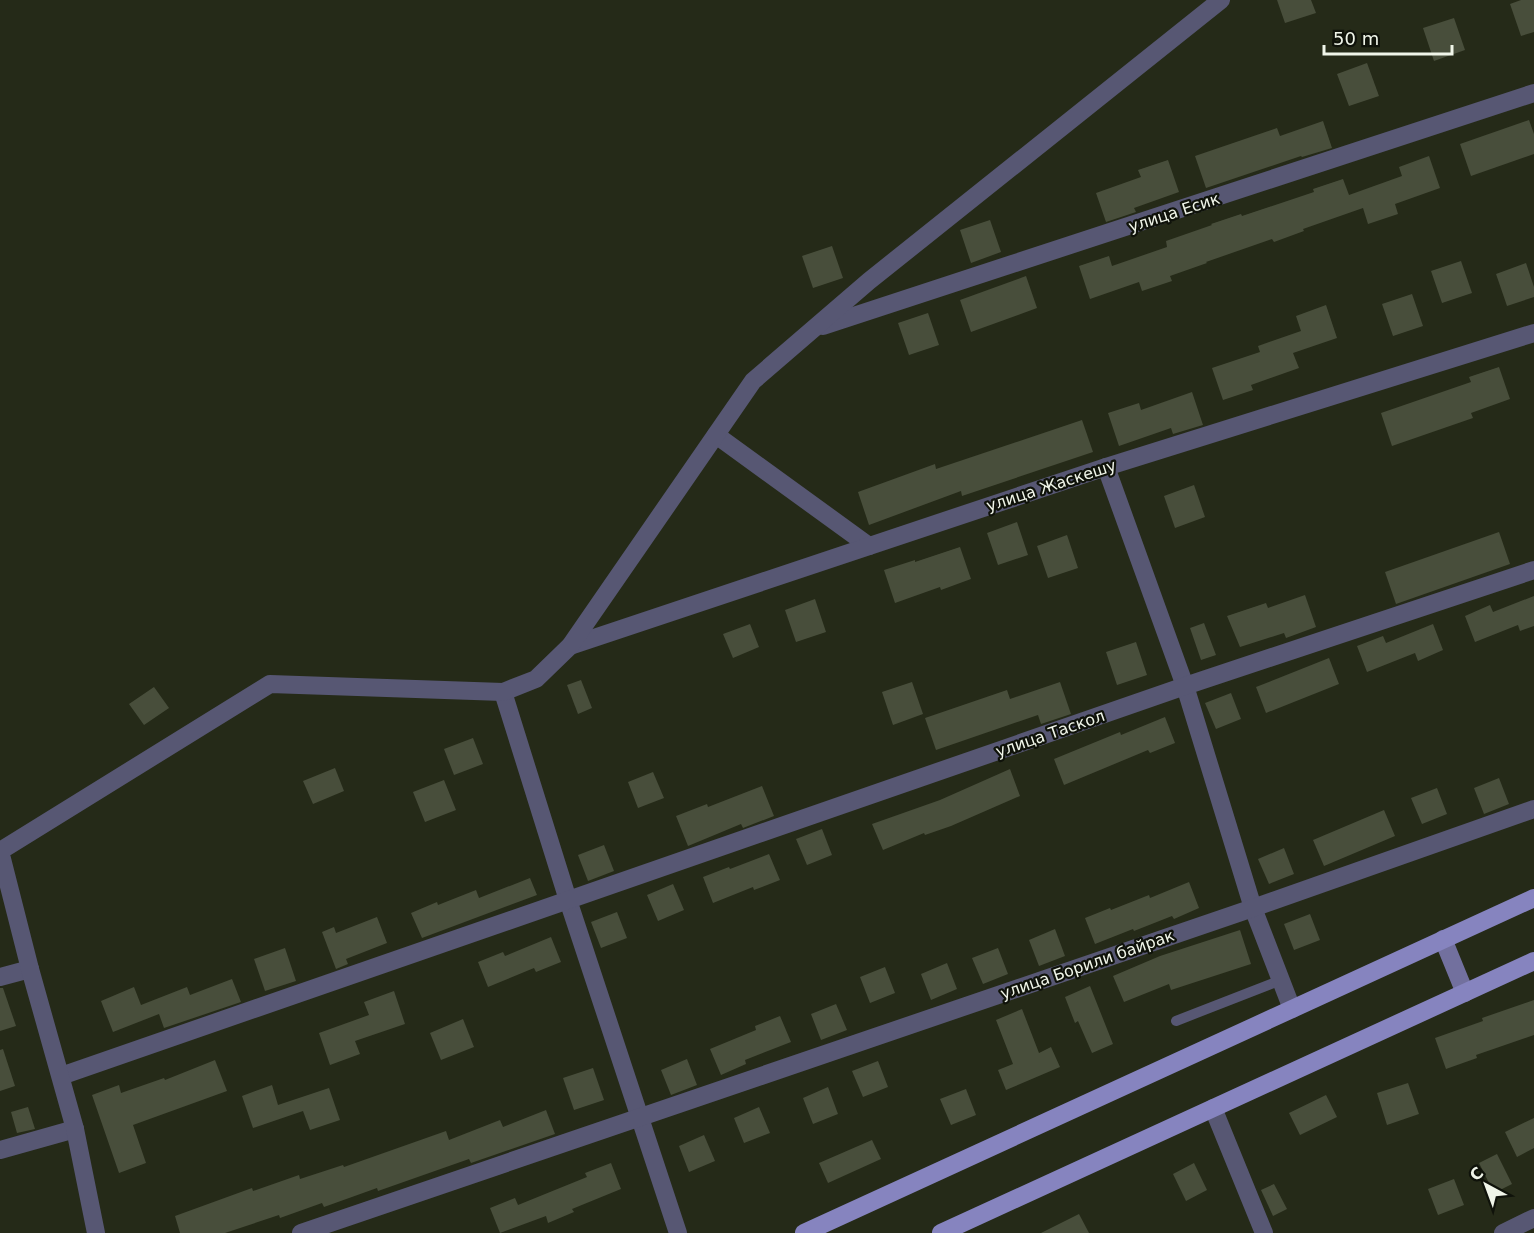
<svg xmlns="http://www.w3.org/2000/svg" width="1534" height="1233" font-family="'DejaVu Sans',sans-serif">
<rect width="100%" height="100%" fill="#252a18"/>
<!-- building -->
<g fill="#484e3b">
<path d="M1277,0H1311L1316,13L1285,23Z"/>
<path d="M1521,0H1534V32L1521,36L1510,4Z"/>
<path d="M1454,18L1465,50L1434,61L1423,28Z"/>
<path d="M1367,63L1379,96L1349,106L1337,74Z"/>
<path d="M1529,120L1534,134V154L1471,176L1460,144Z"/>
<path d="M1323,121L1332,148L1302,157L1301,156L1206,188L1195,156L1277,128L1280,136Z"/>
<path d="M1429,156L1440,188L1395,204L1398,214L1368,224L1363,208L1303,229L1304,231L1274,242L1272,239L1206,262L1207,263L1170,276L1172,281L1142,291L1139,282L1090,299L1079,266L1109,256L1112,266L1167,247L1166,241L1212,225L1211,224L1241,214L1242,216L1314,192L1313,189L1343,179L1349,195L1402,176L1399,167Z"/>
<path d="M1168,160L1179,192L1134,208L1136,212L1106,222L1096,193L1141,177L1138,170Z"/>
<path d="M990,220L1001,252L971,263L960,230Z"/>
<path d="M832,246L843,278L813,288L802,256Z"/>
<path d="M1461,261L1472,293L1442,303L1431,271Z"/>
<path d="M1526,263L1534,287V297L1507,306L1496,274Z"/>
<path d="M1026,276L1037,308L971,332L960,300Z"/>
<path d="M1412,294L1423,326L1393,336L1382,304Z"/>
<path d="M1326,305L1337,338L1293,353L1299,368L1251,385L1253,390L1223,400L1212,368L1260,352L1258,346L1301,331L1296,316Z"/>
<path d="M928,313L939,345L909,355L898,323Z"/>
<path d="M1499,367L1510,399L1471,413L1473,418L1392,446L1381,413L1471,382L1469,377Z"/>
<path d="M1192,392L1203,425L1173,434L1171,428L1119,446L1108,413L1139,403L1141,410Z"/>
<path d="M1082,420L1093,452L962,496L961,491L869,525L858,492L935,464L936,469Z"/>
<path d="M1194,485L1205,517L1175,528L1164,496Z"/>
<path d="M1017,522L1028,555L998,565L987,533Z"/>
<path d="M1499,532L1510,564L1396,604L1385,572Z"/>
<path d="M1067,535L1078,568L1048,578L1037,546Z"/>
<path d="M960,547L971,579L941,590L940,587L895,603L884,570L915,560V562Z"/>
<path d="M1305,595L1316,627L1286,638L1284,633L1240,647L1227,616L1266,603L1268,608Z"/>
<path d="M1534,596V626L1520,631L1518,625L1475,642L1465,616L1490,605L1493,612Z"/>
<path d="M815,599L826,632L796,642L785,610Z"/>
<path d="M1204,623L1216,655L1201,660L1190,628Z"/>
<path d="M750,624L759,647L733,658L723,634Z"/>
<path d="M1433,624L1443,650L1418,661L1415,653L1367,672L1357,646L1383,636L1386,643Z"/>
<path d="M1136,642L1147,675L1117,685L1106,652Z"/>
<path d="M1329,658L1339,684L1266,713L1256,687Z"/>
<path d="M581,680L592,708L578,714L567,685Z"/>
<path d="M912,682L923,714L893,725L882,692Z"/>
<path d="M1060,682L1071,714L1041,724L1038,715L936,750L925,718L1007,690L1010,699Z"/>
<path d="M154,687L169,708L144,725L129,704Z"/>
<path d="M1231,693L1241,719L1216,729L1205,703Z"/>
<path d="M1165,717L1175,743L1150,753L1148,750L1064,785L1054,759L1120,732L1121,735Z"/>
<path d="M473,738L483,764L454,775L444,749Z"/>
<path d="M335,768L344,791L313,804L303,781Z"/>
<path d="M1010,769L1020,796L951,826L925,835L924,833L883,850L872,824L940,800Z"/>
<path d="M653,772L664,798L638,808L628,782Z"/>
<path d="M1499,778L1509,804L1484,814L1474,788Z"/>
<path d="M444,780L456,810L425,822L413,792Z"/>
<path d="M762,786L774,816L743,828L741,824L688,846L676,816L707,804L708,807Z"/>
<path d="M1437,788L1447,814L1422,824L1411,798Z"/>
<path d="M1384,810L1395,836L1324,866L1313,840Z"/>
<path d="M822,829L832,855L807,865L796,839Z"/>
<path d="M604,845L614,871L588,881L578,855Z"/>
<path d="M1284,848L1294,874L1269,884L1258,859Z"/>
<path d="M769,854L780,880L754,890L753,887L713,903L703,877L729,867L730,869Z"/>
<path d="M530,878L537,895L422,938L411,913L437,902L438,905L476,890L479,898Z"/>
<path d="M1189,882L1199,908L1174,919L1172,916L1134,931L1133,929L1095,944L1085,918L1110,908L1111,910L1149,895L1150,898Z"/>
<path d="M673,884L684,910L658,921L647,895Z"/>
<path d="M617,912L627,938L601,948L591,922Z"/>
<path d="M1310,914L1320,940L1294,950L1284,924Z"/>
<path d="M377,917L387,943L346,959L348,964L336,969L322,932L334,927L336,933Z"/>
<path d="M1055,929L1065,956L1039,966L1029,940Z"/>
<path d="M1240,930L1251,964L1171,990L1169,984L1124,1002L1113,976L1160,956Z"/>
<path d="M551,937L561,962L536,972L534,968L488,987L478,962L503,952L505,956Z"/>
<path d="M285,948L296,981L265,991L254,959Z"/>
<path d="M998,948L1008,974L983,984L972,958Z"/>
<path d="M947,963L957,989L931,1000L921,974Z"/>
<path d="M885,967L895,993L870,1003L860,977Z"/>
<path d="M232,979L241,1002L164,1028L159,1014L113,1032L101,1001L134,987L141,1005L187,987L190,995Z"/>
<path d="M1090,986L1113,1044L1092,1053L1078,1021L1075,1023L1065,997Z"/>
<path d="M0,988H3L16,1026L0,1031Z"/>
<path d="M394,991L405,1024L355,1041L360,1054L330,1065L319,1033L369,1015L364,1002Z"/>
<path d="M1534,1000V1035L1476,1055L1477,1058L1446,1069L1435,1038L1483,1021L1482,1018Z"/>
<path d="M836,1004L847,1030L821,1040L811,1014Z"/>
<path d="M1022,1009L1039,1053L1051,1047L1060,1067L1006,1090L998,1070L1013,1064L996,1020Z"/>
<path d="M780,1016L791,1042L745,1060L746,1064L721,1075L710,1049L756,1030L755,1026Z"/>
<path d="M463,1019L474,1047L441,1060L430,1033Z"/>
<path d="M3,1049L15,1086L0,1091V1050Z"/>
<path d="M687,1059L697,1085L671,1095L661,1070Z"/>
<path d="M215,1060L227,1091L133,1125L146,1163L119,1173L92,1095L119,1085L121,1093L164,1078L165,1080Z"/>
<path d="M878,1061L888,1087L863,1097L852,1071Z"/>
<path d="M593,1068L604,1100L574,1110L563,1078Z"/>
<path d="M1408,1083L1419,1114L1387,1125L1377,1093Z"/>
<path d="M272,1085L278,1105L329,1088L340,1120L310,1130L303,1111L253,1128L242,1096Z"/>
<path d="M828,1087L838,1114L813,1124L803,1098Z"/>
<path d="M966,1089L976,1115L951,1125L940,1099Z"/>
<path d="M1326,1095L1337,1117L1300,1135L1289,1113Z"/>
<path d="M28,1107L35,1129L17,1133L11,1112Z"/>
<path d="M759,1107L770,1133L744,1143L734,1118Z"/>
<path d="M546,1110L555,1134L471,1163L469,1159L378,1191L377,1188L324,1207L322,1203L280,1218L279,1215L225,1233H180L175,1216L252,1188L253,1191L299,1175L300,1179L343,1165L344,1167L446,1131L449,1140L500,1120L503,1127Z"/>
<path d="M1534,1118V1148L1517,1157L1505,1132Z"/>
<path d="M704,1135L715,1161L689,1172L679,1146Z"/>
<path d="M872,1140L881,1159L828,1183L819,1163Z"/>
<path d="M1497,1154L1512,1184L1494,1193L1479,1163Z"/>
<path d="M611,1163L621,1189L572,1209L574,1212L548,1223L546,1216L500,1233L490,1208L515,1198L518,1205L587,1177L585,1173Z"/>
<path d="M1194,1163L1207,1190L1186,1201L1173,1174Z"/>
<path d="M1454,1179L1464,1205L1438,1215L1428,1189Z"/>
<path d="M1274,1184L1287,1209L1273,1216L1261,1190Z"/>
<path d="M1079,1214L1089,1233H1041Z"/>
</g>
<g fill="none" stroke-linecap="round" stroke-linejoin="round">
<!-- service -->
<path stroke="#575773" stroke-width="10" d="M1176,1021L1281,980"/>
<!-- minor -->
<g stroke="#575773" stroke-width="18">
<path d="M823,326L1534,93"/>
<path d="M716,435L869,546"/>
<path d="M1106,467L1185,686L1253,908L1292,1009"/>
<path d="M570,646L1106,467L1534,333"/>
<path d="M503,692L568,900L678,1233"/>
<path d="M0,977L30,969"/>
<path d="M61,1076L1185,686L1534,570"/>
<path d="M1213,1108L1264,1233"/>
<path d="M0,1150L75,1129"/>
<path d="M96,1233L75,1129L30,969L0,851L270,684L503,692L536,679L570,646L753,381L869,281L1221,0"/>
<path d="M301,1233L1253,908L1534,809"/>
<path d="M1503,1233L1534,1218"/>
</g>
<!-- secondary -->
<path stroke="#72709e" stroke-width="18" d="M1443,939L1465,993"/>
<!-- primary -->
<g stroke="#8684bf" stroke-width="18">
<path d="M804,1233L1534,898"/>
<path d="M941,1233L1534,961"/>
</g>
</g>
<g text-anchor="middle" stroke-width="4.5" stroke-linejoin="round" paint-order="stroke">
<!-- street labels -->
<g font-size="16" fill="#f0f5e9" stroke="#0f120a">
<text transform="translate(1174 212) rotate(-18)" y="6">улица Есик</text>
<text transform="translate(1051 485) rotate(-18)" y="6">улица Жаскешу</text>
<text transform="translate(1050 733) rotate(-19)" y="6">улица Таскол</text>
<text transform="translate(1087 964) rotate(-19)" y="6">улица Борили байрак</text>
</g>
</g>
<!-- north arrow -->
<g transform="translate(1486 1185) rotate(319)" stroke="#0f120a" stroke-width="4.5" paint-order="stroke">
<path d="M0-4.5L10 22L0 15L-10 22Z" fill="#f0f5e9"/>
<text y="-9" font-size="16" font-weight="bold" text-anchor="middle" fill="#f0f5e9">С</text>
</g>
<!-- scale -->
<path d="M1324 45v9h128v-9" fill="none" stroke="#f0f5e9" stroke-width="3"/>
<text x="1333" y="45" font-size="18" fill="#f0f5e9" stroke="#0f120a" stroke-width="4.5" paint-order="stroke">50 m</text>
</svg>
